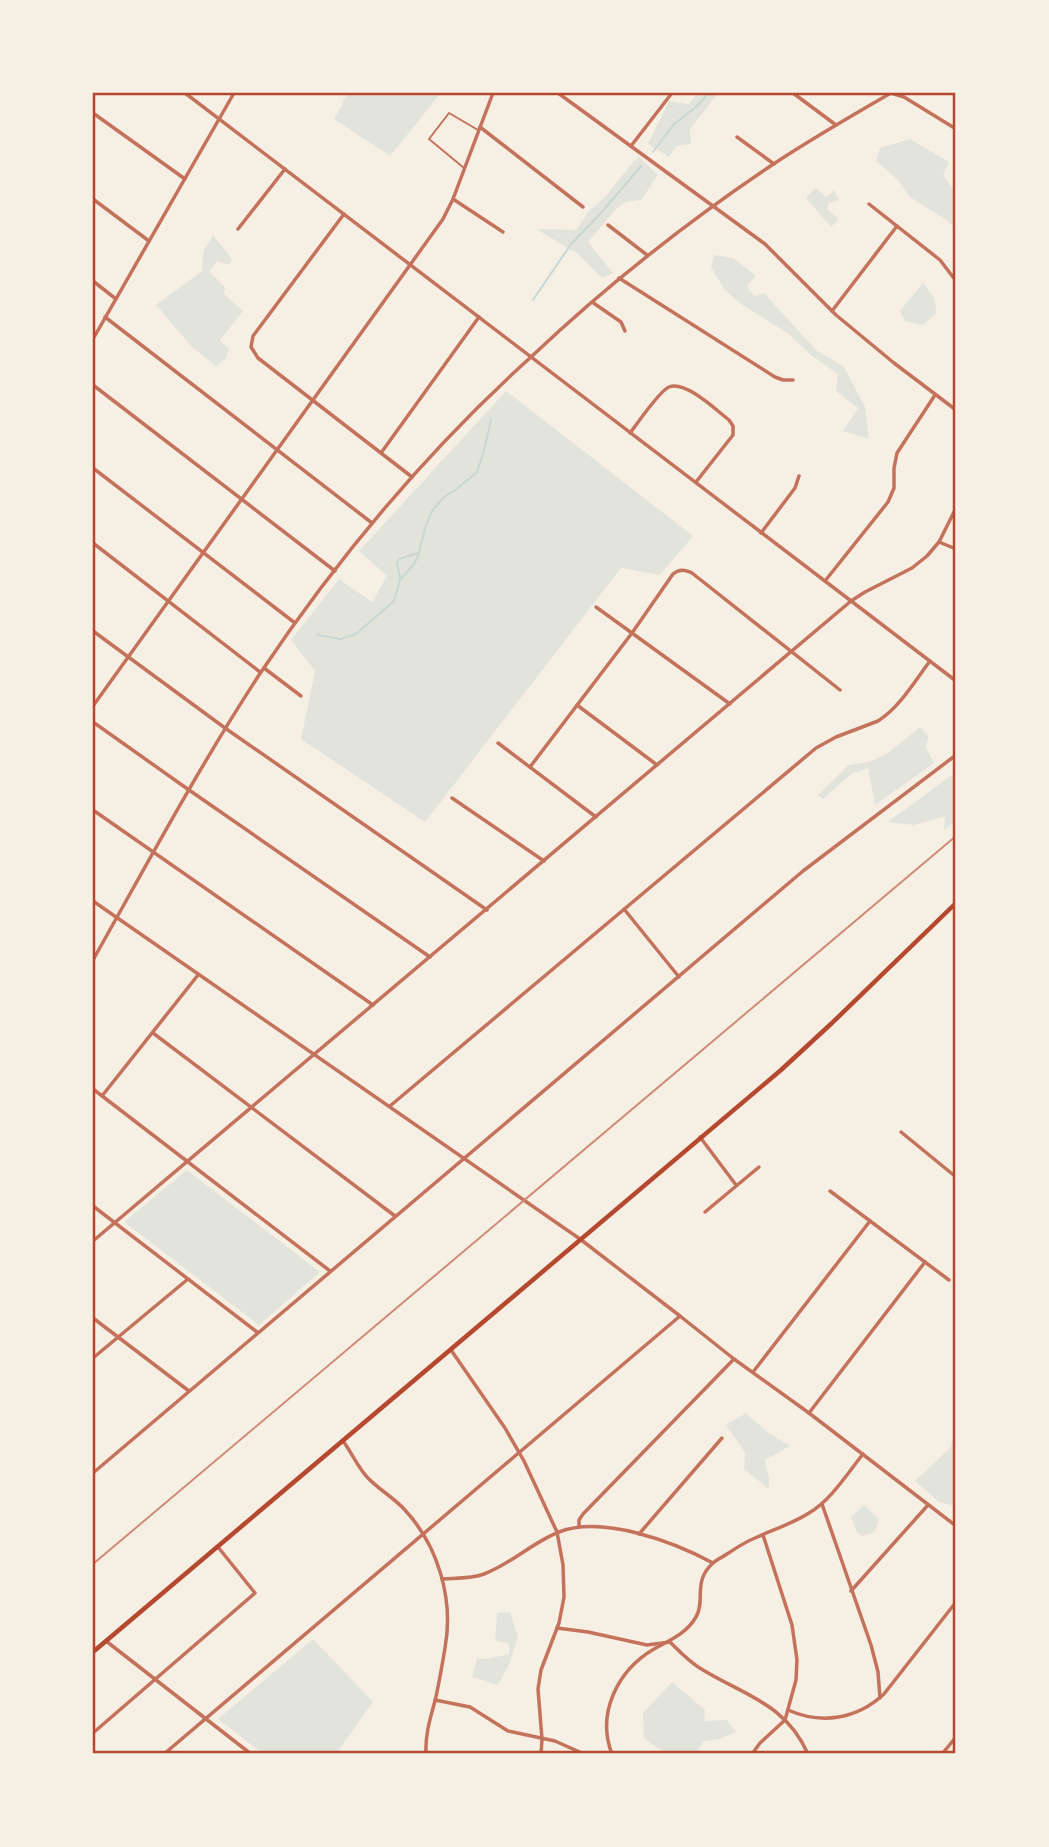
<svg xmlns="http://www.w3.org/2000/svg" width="1049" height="1847" font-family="'Noto Serif',serif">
<rect width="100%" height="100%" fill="#f6efe4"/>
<!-- green -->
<g fill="#e2e4dc">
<path d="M346,93H441L390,156L334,119L343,104L342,102L347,95Z"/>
<path d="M698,93H718L690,129L691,144L676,146L669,157L648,144L669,101L689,104Z"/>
<path d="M910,139L949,162L943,175L956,193V229L945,219L910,197L897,179L876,161L880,148Z"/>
<path d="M639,157L658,175L641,200L625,202L615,210L588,242L613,273L602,278L578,254L536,229L576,230L589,211L605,197L634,161Z"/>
<path d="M815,188L827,197L834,190L839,200L829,203L827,209L839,219L831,227L806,198Z"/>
<path d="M213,235L232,259L229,265L217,261L209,271L225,287L224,294L243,311L220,340L229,349L226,358L216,366L193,348L156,305L202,271L203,252Z"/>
<path d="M714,255L733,258L756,276L747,286L754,296L764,293L817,351L844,367L865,407L869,439L843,431L858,408L836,391L838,374L811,355L789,334L741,304L724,289L711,267Z"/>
<path d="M923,283L935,299L936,313L923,325L905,321L900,311Z"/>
<path d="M506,391L693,536L660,575L621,568L425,822L301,739L315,671L291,640L339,579L372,602L387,576L359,551Z"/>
<path d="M920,727L928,736L926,748L934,763L875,805L868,768L851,774L823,799L818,795L849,765L869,762L888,753Z"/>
<path d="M956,772V821L944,830L945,816L914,825L888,822Z"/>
<path d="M187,1170L320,1272L259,1325L124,1222Z"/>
<path d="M746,1413L766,1431L790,1446L765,1460L769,1479V1489L744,1469L745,1452L726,1425Z"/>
<path d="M956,1435V1506L939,1502L915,1481L949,1449Z"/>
<path d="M864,1505L879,1519L875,1532L862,1536L857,1532L851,1517Z"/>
<path d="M510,1612L518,1637L509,1665L498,1685L472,1677L477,1659L492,1658L509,1654V1643L495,1641L497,1613Z"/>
<path d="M313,1639L373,1702L336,1754H263L218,1719Z"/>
<path d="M672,1682L705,1710L704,1721L727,1720L736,1732L720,1739L704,1741L696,1754C668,1754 667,1755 644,1738L643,1713Z"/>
</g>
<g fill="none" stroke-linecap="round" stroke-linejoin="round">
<!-- stream -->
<g stroke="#c9d6d2" stroke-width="2">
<path d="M653,152L673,125L695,108L709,93"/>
<path d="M533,300L571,244L601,213L641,166"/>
<path d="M400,578L397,562L399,559L418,553"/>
<path d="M317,635L341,639L356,634L394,601L400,580L414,564L418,556L426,525L432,511L444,497L458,488L477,472L484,451L491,420"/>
</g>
<!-- service -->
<path stroke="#c5725c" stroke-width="2" d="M464,168L429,139L449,113L478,130"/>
<!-- minor -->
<g stroke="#c5725c" stroke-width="3.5">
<path d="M558,93L765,244L836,315L894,363L956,410"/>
<path d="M793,93L836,125"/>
<path d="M891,93L904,97L956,129"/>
<path d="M93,113L185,179"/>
<path d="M480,127L583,207"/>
<path d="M737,137L774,164"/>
<path d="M631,146L672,93"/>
<path d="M93,199L149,241"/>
<path d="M453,199L503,232"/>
<path d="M869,204L940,260L956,281"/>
<path d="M344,214L253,336L251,347L258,358L412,477"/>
<path d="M608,225L647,255"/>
<path d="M238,229L285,169"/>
<path d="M619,278L775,377L783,380H793"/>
<path d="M93,281L116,299"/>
<path d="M592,302L621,322L625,331"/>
<path d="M832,311L897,226"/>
<path d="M105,317L372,523"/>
<path d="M93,385L335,571"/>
<path d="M630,433C638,423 659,391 669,387C685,380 716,410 729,420L733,426V435L696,482"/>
<path d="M381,453L479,317"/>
<path d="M93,468L295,623"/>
<path d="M761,533L795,488L799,476"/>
<path d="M939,542L956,549"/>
<path d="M93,543L260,672"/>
<path d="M825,581L888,502L894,488V468L897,453L935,395"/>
<path d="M596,607L730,704"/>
<path d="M93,631L225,728L487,910"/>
<path d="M264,668L301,696"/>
<path d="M577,705L657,765"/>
<path d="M93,706L443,219L453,199L493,93"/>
<path d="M93,722L189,790L430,957"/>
<path d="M498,743L596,817"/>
<path d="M530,767L632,633L673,574C679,569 685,569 692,573L840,690"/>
<path d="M452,798L544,861"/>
<path d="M93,810L373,1005"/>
<path d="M624,909L679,977"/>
<path d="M93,960C147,864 199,767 259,675C336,560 428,450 531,357"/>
<path d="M153,1033L395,1216"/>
<path d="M93,1089L330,1271"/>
<path d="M102,1096L198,975"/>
<path d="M390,1106L816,748L836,737L878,721C900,707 914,682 930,661"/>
<path d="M901,1132L956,1177"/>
<path d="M700,1137L736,1185"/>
<path d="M830,1191L949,1280"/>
<path d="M93,1206L257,1332"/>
<path d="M705,1212L759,1167"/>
<path d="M93,1241L851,601L865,592L912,568L927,556L939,542L956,508"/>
<path d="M680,1316L734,1359L809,1413L956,1526"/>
<path d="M93,1318L189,1391"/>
<path d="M451,1350L505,1428L524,1461L557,1532L563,1565L564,1597L559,1623L541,1670L538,1689L542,1739L541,1754"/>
<path d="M93,1358L188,1279"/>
<path d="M753,1372L870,1221"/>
<path d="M809,1413L925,1262"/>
<path d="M822,1504L871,1645L878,1672L880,1698"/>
<path d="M579,1527V1520L583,1514L734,1359"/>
<path d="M639,1534L722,1438"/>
<path d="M442,1579C456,1578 471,1579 484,1574C511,1564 533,1542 559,1532C603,1515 674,1542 713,1563"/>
<path d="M851,1591L928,1505"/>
<path d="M557,1628L588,1632L647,1645L670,1642C680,1652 690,1663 703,1670C746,1696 786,1704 808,1754"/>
<path d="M106,1641L251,1754"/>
<path d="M435,1700L470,1707L508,1731L555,1741L584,1754"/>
<path d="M788,1710C822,1725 857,1719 884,1694L956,1602"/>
<path d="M93,1733L255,1593L218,1547"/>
<path d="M612,1754C596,1713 618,1670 654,1649C670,1640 686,1634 696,1617C706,1600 692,1582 713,1563C717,1559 723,1557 727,1554C736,1548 745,1542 755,1538C772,1530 792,1524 809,1513C831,1500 847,1474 863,1454"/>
<path d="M752,1754L760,1743L785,1720L796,1680L797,1660L792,1625L763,1535"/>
<path d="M942,1754L956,1737"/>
</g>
<!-- tertiary -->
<g stroke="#c5725c" stroke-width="3.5">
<path d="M185,93L956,681"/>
<path d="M93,339L234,93"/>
<path d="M531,357C606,286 687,222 772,165C811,139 851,116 891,93"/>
<path d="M93,901L580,1239L680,1316L164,1754"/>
<path d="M343,1441C352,1453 357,1466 367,1477C378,1489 393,1497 404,1509C438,1545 454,1599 445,1648C442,1666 439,1684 435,1701C430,1719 425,1735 426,1754"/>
<path d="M93,1473L803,871L956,755"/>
</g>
<!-- secondary -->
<path stroke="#b5482f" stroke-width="4.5" d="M93,1652L781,1070L832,1023L956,903"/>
<!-- rail -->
<path stroke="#cf8b77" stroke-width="2" d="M93,1564L956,836"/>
</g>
<!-- border -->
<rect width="1049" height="1847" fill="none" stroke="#f6efe4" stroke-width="189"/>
<rect x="94" y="94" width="860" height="1658" fill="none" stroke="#b5482f" stroke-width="2.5"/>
</svg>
